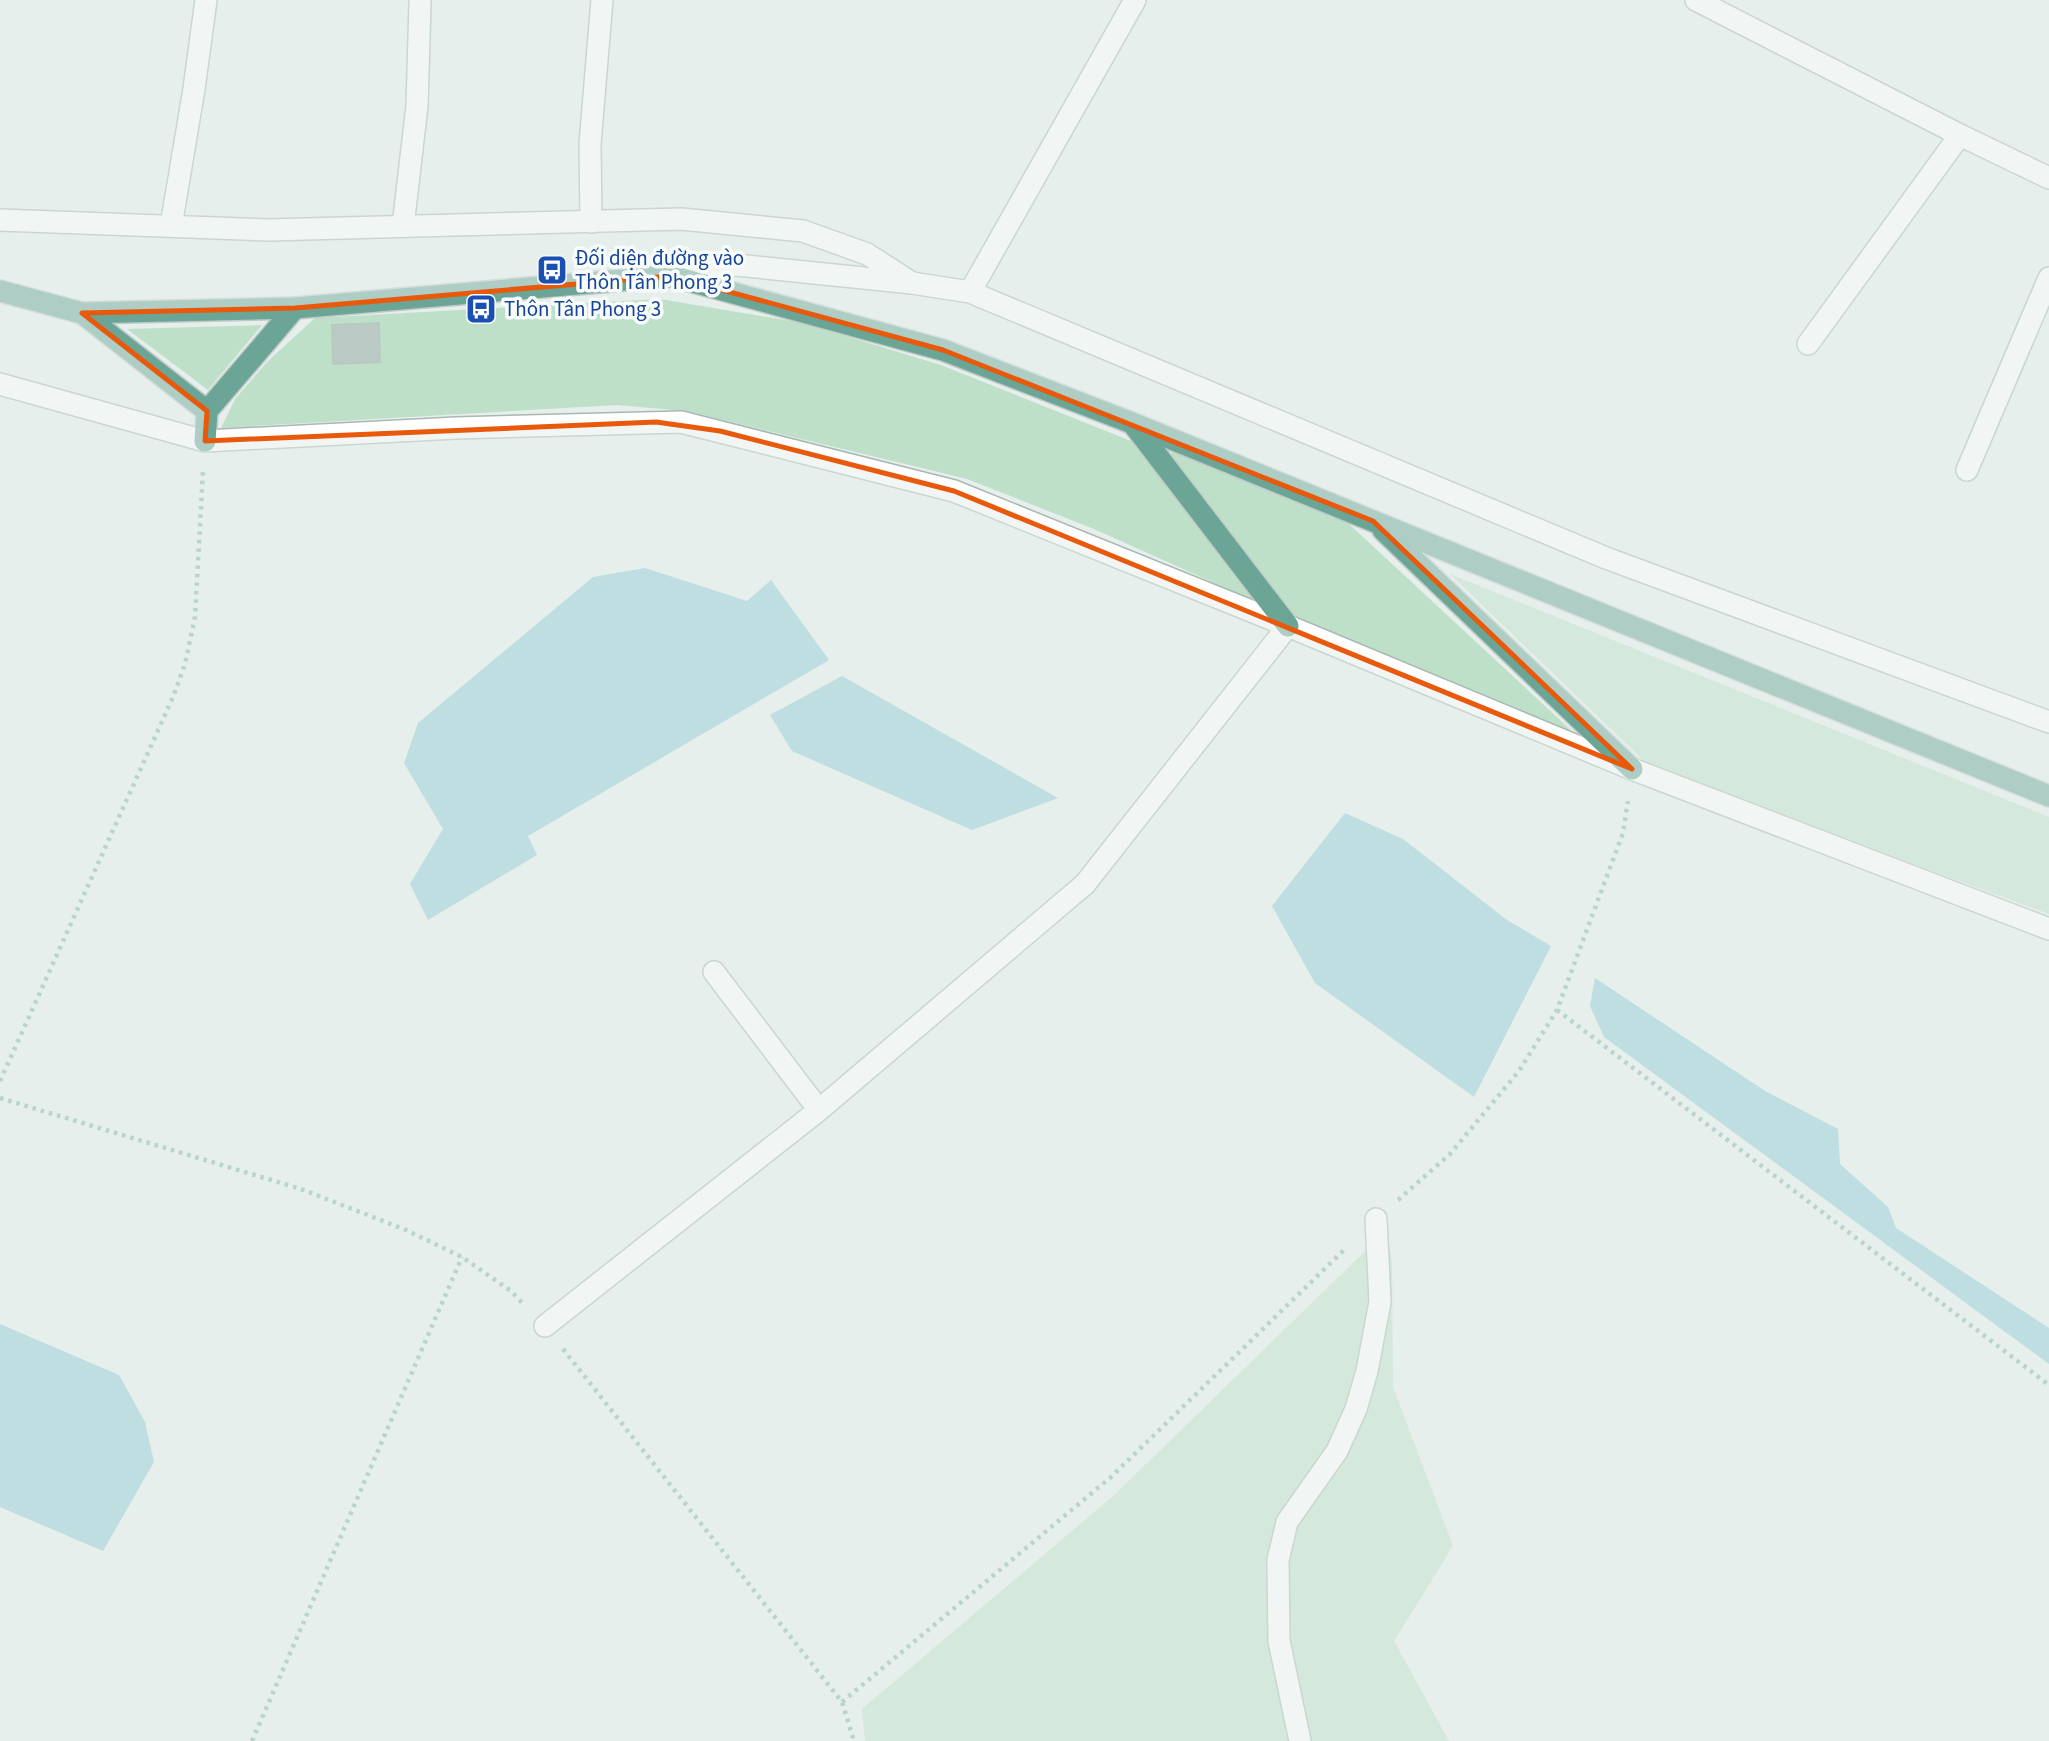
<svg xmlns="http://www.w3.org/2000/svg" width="2049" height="1741" font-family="'Source Sans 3',sans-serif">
<rect width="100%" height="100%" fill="#e6efeb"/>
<!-- green -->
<g fill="#bfe0c8">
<path d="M660,299L803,323L941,365L1131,441L1261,604L1094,529L967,479L686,411L617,405L221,428L235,399L268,361L315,318Z"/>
<path d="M262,325L208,390L127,329Z"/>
<path d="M1174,449L1348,523L1573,732L1293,619L1169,458Z"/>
<path d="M1450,574L2049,817V914L1919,866L1645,762Z"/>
<path d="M1387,1230L1392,1263L1393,1387L1453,1546L1394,1641L1449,1741H865L862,1709L1112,1497Z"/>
</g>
<!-- water -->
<g fill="#8ec9d4">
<path d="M645,568L747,601L771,580L829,660L528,836L537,855L428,920L410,884L443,829L404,763L418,723L593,577Z"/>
<path d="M842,676L1058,798L972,830L792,751L770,715Z"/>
<path d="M1345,813L1403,839L1507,920L1551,946L1474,1097L1315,983L1272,906Z"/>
<path d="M1595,978L1765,1091L1838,1129L1840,1164L1888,1207L1896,1228L2049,1328V1364L1604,1037L1590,1006Z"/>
<path d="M0,1324L119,1375L145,1422L154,1462L103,1551L0,1507Z"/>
</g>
<!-- building -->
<path fill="#bbcac4" stroke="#b8c9c2" stroke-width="2" d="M379,323L380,362L333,364L332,325Z"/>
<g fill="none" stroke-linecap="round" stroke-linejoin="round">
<!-- minor casing -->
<g stroke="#a8b8b2" stroke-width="24">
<g id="minor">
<path d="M1696,0L1960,135L2049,178"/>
<path d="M0,220L269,230L681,219L803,231L867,254L912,283"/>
<path d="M591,222L590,144L602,0"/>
<path d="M171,226L194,89L206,0"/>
<path d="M403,226L417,106L420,3"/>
<path d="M671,276L737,265L912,283L970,292L1135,0"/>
<path d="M970,292L1606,558L2049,722"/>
<path d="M1808,344L1960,135"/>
<path d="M0,384L205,441L456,428L681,422L954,491L1288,626L1632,769L2049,929"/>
<path d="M1967,470L2049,278"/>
<path d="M714,972L819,1110"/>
<path d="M545,1326L819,1110L1085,884L1288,626"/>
<path d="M1300,1741L1279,1641L1278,1560L1287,1522L1337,1451L1356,1409L1367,1371L1380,1302L1376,1219"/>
</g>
</g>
<!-- major casing -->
<g stroke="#c2cac8" stroke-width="24">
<g id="major">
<path d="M0,291L82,313L295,308L671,276L943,350L1132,423L2049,796"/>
<path d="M82,313L207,411"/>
<path d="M1133,424L1288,626"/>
<path d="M205,441L207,411L295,308"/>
<path d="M1383,530L1632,769"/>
</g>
</g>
<!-- path -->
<g stroke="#86b3a5" stroke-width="4.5" stroke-dasharray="3.5 5" stroke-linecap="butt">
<path d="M1557,1010L2049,1385"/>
<path d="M0,1081L173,697L185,664L195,617L203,470"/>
<path d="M0,1098L301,1189L406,1230L462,1257L511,1291L525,1306"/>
<path d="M1398,1200L1450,1154L1519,1071L1557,1010L1623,833L1628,801"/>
<path d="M563,1349L842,1702L854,1741"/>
<path d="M842,1702L1111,1477L1345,1249"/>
<path d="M252,1741L462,1257"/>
</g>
<!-- minor -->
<use href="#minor" stroke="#fff" stroke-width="21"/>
<!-- major -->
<use href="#major" stroke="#6aa596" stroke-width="21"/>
</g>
<!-- marked area -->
<path d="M0 0H2049V1741H0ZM671,276L943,350L1373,521L1632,769L954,491L720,431L656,422L205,441L207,411L82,313L295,308Z" fill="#e6efeb" fill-opacity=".55" fill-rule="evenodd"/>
<path fill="none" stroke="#e8590c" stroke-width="5" stroke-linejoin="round" d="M671,276L943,350L1373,521L1632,769L954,491L720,431L656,422L205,441L207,411L82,313L295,308Z"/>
<!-- icons -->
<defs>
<g id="bus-square" transform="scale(1.575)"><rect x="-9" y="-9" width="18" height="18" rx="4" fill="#1a4fb4" stroke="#f7fbf9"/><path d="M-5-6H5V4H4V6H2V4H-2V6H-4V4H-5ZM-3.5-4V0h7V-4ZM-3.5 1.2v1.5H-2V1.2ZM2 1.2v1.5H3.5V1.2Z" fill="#fff"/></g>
</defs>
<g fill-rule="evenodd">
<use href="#bus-square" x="552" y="270"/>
<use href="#bus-square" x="481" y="309"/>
</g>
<g text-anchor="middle" stroke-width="7" stroke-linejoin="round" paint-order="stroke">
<!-- transit labels -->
<g font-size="21" fill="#164399" stroke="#f7fbf9" text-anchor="start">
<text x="575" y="265">Đối diện đường vào<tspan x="575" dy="24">Thôn Tân Phong 3</tspan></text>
<text x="504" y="316">Thôn Tân Phong 3</text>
</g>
</g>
</svg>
